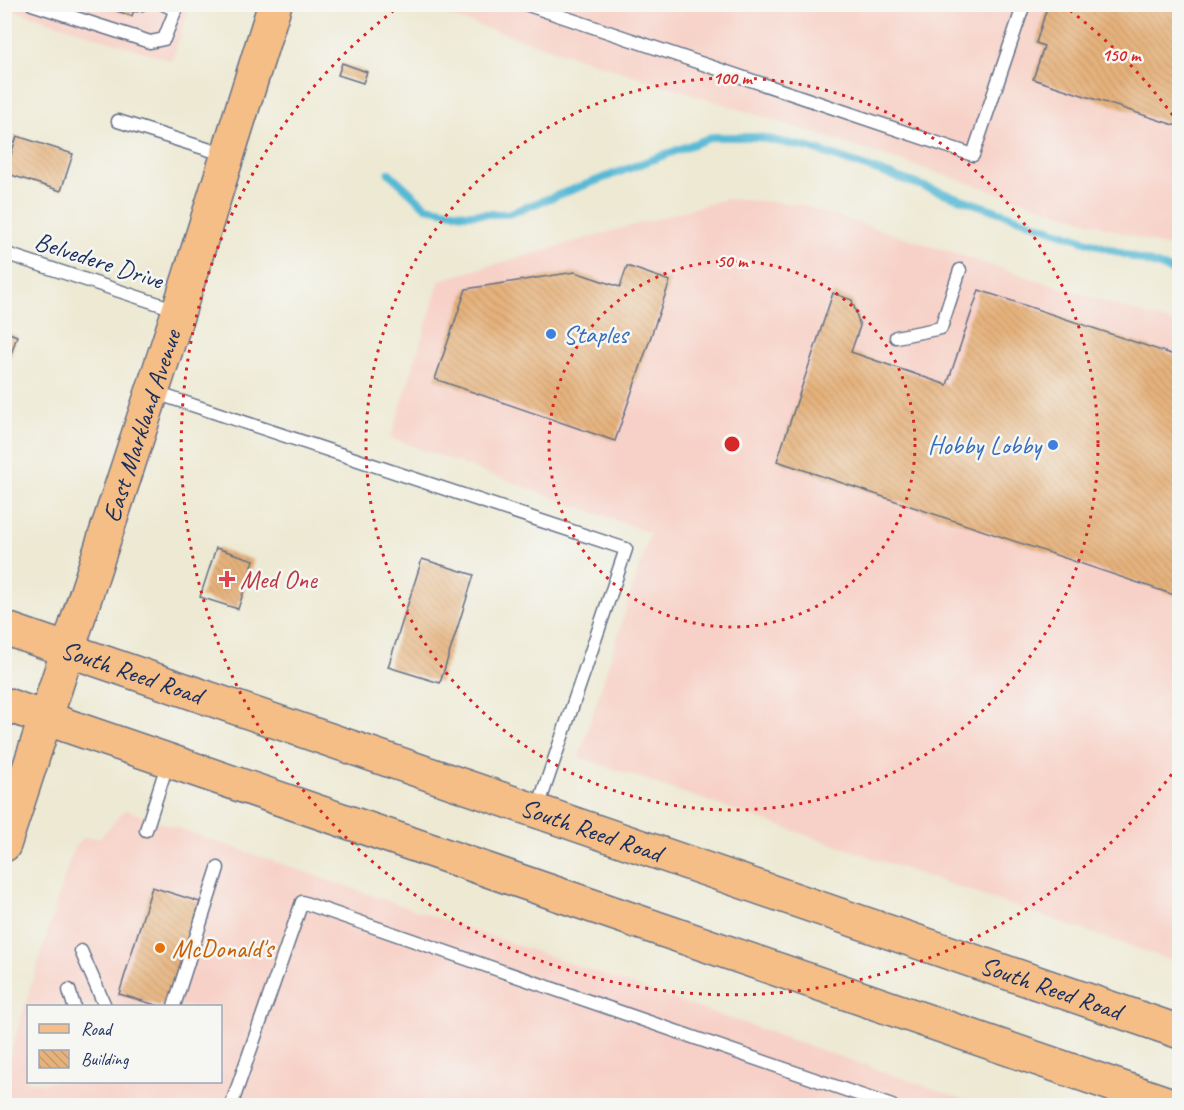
<svg xmlns="http://www.w3.org/2000/svg" width="1184" height="1110" font-family="Caveat,sans-serif">
<defs>
<pattern id="building-back-hatch" width="6" height="6" patternUnits="userSpaceOnUse" patternTransform="scale(1.5)"><rect width="6" height="6" fill="#e6b27c"/><path d="M-1 5l2 2M0 0l6 6M5-1l2 2" fill="none" stroke="#c5996e"/></pattern>
</defs>
<rect width="100%" height="100%" fill="#f6f6f2"/>
<filter id="ink" filterUnits="userSpaceOnUse"><feTurbulence type="fractalNoise" baseFrequency=".0167" numOctaves="2"/><feDisplacementMap in="SourceGraphic" scale="12" xChannelSelector="R" yChannelSelector="G"/><feConvolveMatrix kernelMatrix="1 2 1 2 8 2 1 2 1" color-interpolation-filters="sRGB"/></filter>
<filter id="wash" filterUnits="userSpaceOnUse"><feTurbulence type="fractalNoise" baseFrequency=".008" numOctaves="4" result="noise"/><feDisplacementMap in="SourceGraphic" scale="24" xChannelSelector="R" yChannelSelector="G"/><feGaussianBlur stdDeviation="1.35" result="paint"/><feColorMatrix in="noise" values="0 0 0 0 0 0 0 0 0 0 0 0 0 0 0 0 0 1.4 0 .05"/><feComposite in="paint" operator="in"/></filter>
<g filter="url(#wash)">
<rect width="100%" height="100%" fill="#ede9d3"/>
<!-- built -->
<g fill="#f7d1c7" fill-rule="evenodd">
<path d="M5,4L190,5L172,61L5,7Z"/>
<path d="M415,5H1179V244L1167,247Z"/>
<path d="M726,199L799,204L1179,325V963L579,757L650,533L391,438L440,280Z"/>
<path d="M125,810L980,1105L5,1106V1070L72,852L83,838H100ZM28,1006H220V1082H28Z"/>
</g>
<g fill="none" stroke-linecap="round" stroke-linejoin="round">
<!-- stream -->
<path stroke="#56b9d5" stroke-width="8" d="M389,173L426,207L464,214H508L712,137H758L810,148L1180,273"/>
</g>
<g id="blocks">
<!-- building -->
<g fill="url(#building-back-hatch)">
<path d="M96,4H136L132,16Z"/>
<path d="M1048,4H1180V127L1033,79L1044,46L1036,43Z"/>
<path d="M342,63L367,72L363,83L338,75Z"/>
<path d="M17,136L73,154L61,191L5,173Z"/>
<path d="M627,266L670,281L615,441L435,379L466,289L575,272L620,287Z"/>
<path d="M979,290L1180,357V597L777,461L833,293L852,300L860,326L851,352L947,385Z"/>
<path d="M4,331L17,336L5,373H4Z"/>
<path d="M216,548L254,560L238,609L200,597Z"/>
<path d="M422,559L474,575L440,683L388,667Z"/>
<path d="M152,887L200,902L169,1006H159L119,994Z"/>
</g>
</g>
</g>
<g filter="url(#ink)">
<use href="#blocks" fill-opacity="0" stroke="#647087" stroke-width="1.5"/>
<g fill="none" stroke-linecap="round" stroke-linejoin="round">
<!-- service casing -->
<g stroke="#647087" stroke-width="15">
<g id="service">
<path d="M32,4L150,42L164,39L178,4"/>
<path d="M163,4L176,10"/>
<path d="M525,4L973,155L1024,4"/>
<path d="M136,5L142,4"/>
<path d="M118,121L226,155"/>
<path d="M4,253L177,310"/>
<path d="M896,337L941,328L960,270"/>
<path d="M153,392L626,549L537,810"/>
<path d="M146,830L168,762"/>
<path d="M81,951L105,1006"/>
<path d="M69,990L74,1006"/>
<path d="M174,1006L218,868"/>
<path d="M231,1106L302,902L892,1106"/>
</g>
</g>
<!-- primary casing -->
<g stroke="#647087" stroke-width="36">
<g id="primary">
<path id="s1" d="M4,628L1180,1032"/>
<path d="M4,704L1175,1106"/>
<path id="s2" d="M4,845L179,310L275,4"/>
</g>
</g>
<!-- service -->
<use href="#service" stroke="#fff" stroke-width="12"/>
<!-- primary -->
<use href="#primary" stroke="#f6be87" stroke-width="33"/>
</g>
</g>
<!-- distance rings -->
<g fill="none" stroke="#d62828" stroke-width="3" stroke-dasharray="3 6">
<circle cx="732" cy="444" r="183"/>
<circle cx="732" cy="444" r="366"/>
<path d="M1177 767A550 550 0 1 1 401 5M1063 5A550 550 0 0 1 1177 121"/>
</g>
<!-- markers -->
<g fill="#3f7fe0" stroke="#f6f6f2" stroke-width="2">
<circle cx="551" cy="334" r="6"/>
<circle cx="1053" cy="445" r="6"/>
</g>
<path fill="#e0444e" stroke="#f6f6f2" stroke-width="2" d="M224 570h6v6h6v6h-6v6h-6v-6h-6v-6h6z"/>
<circle fill="#e8710a" stroke="#f6f6f2" stroke-width="2" cx="160" cy="948" r="6"/>
<g text-anchor="middle" stroke-width="5" stroke-linejoin="round" paint-order="stroke">
<!-- street labels -->
<g font-size="26" fill="#1b2f5e" stroke="#f6f6f2">
<text transform="translate(99 260) rotate(18)" y="9">Belvedere Drive</text>
<text dy="9" stroke="none"><textPath href="#s2" startOffset="441">East Markland Avenue</textPath></text>
<text dy="9" stroke="none"><textPath href="#s1" startOffset="135">South Reed Road</textPath></text>
<text dy="9" stroke="none"><textPath href="#s1" startOffset="621">South Reed Road</textPath></text>
<text dy="9" stroke="none"><textPath href="#s1" startOffset="1107">South Reed Road</textPath></text>
</g>
<!-- shop labels -->
<g font-size="26" fill="#366cbe" stroke="#f6f6f2" text-anchor="start">
<text x="563" y="343">Staples</text>
<text x="1041" y="454" text-anchor="end">Hobby Lobby</text>
</g>
<!-- health labels -->
<g font-size="26" fill="#be3a42" stroke="#f6f6f2" text-anchor="start">
<text x="240" y="588">Med One</text>
</g>
<!-- food labels -->
<g font-size="26" fill="#c56008" stroke="#f6f6f2" text-anchor="start">
<text x="172" y="957">McDonald's</text>
</g>
</g>
<circle cx="732" cy="444" r="9" fill="#d62828" stroke="#f6f6f2" stroke-width="3"/>
<g font-size="18" text-anchor="middle" font-weight="bold" fill="#d62828" stroke="#f6f6f2" stroke-width="5" stroke-linejoin="round" paint-order="stroke">
<text x="1121" y="61">150 m</text>
<text x="732" y="84">100 m</text>
<text x="732" y="267">50 m</text>
</g>
<!-- margin -->
<rect width="1184" height="1110" fill="none" stroke="#f6f6f2" stroke-width="24"/>
<!-- legend -->
<rect x="27" y="1005" width="195" height="78" fill="#f6f6f2" stroke="#9ea6b7" stroke-width="1.5"/>
<rect x="39" y="1024" width="30" height="9" fill="#f6be87" stroke="#9ea6b7" stroke-width="1.5"/>
<text x="81" y="1035" font-size="18" fill="#1b2f5e">Road</text>
<rect x="39" y="1050" width="30" height="18" fill="url(#building-back-hatch)" stroke="#9ea6b7" stroke-width="1.5"/>
<text x="81" y="1065" font-size="18" fill="#1b2f5e">Building</text>
</svg>
